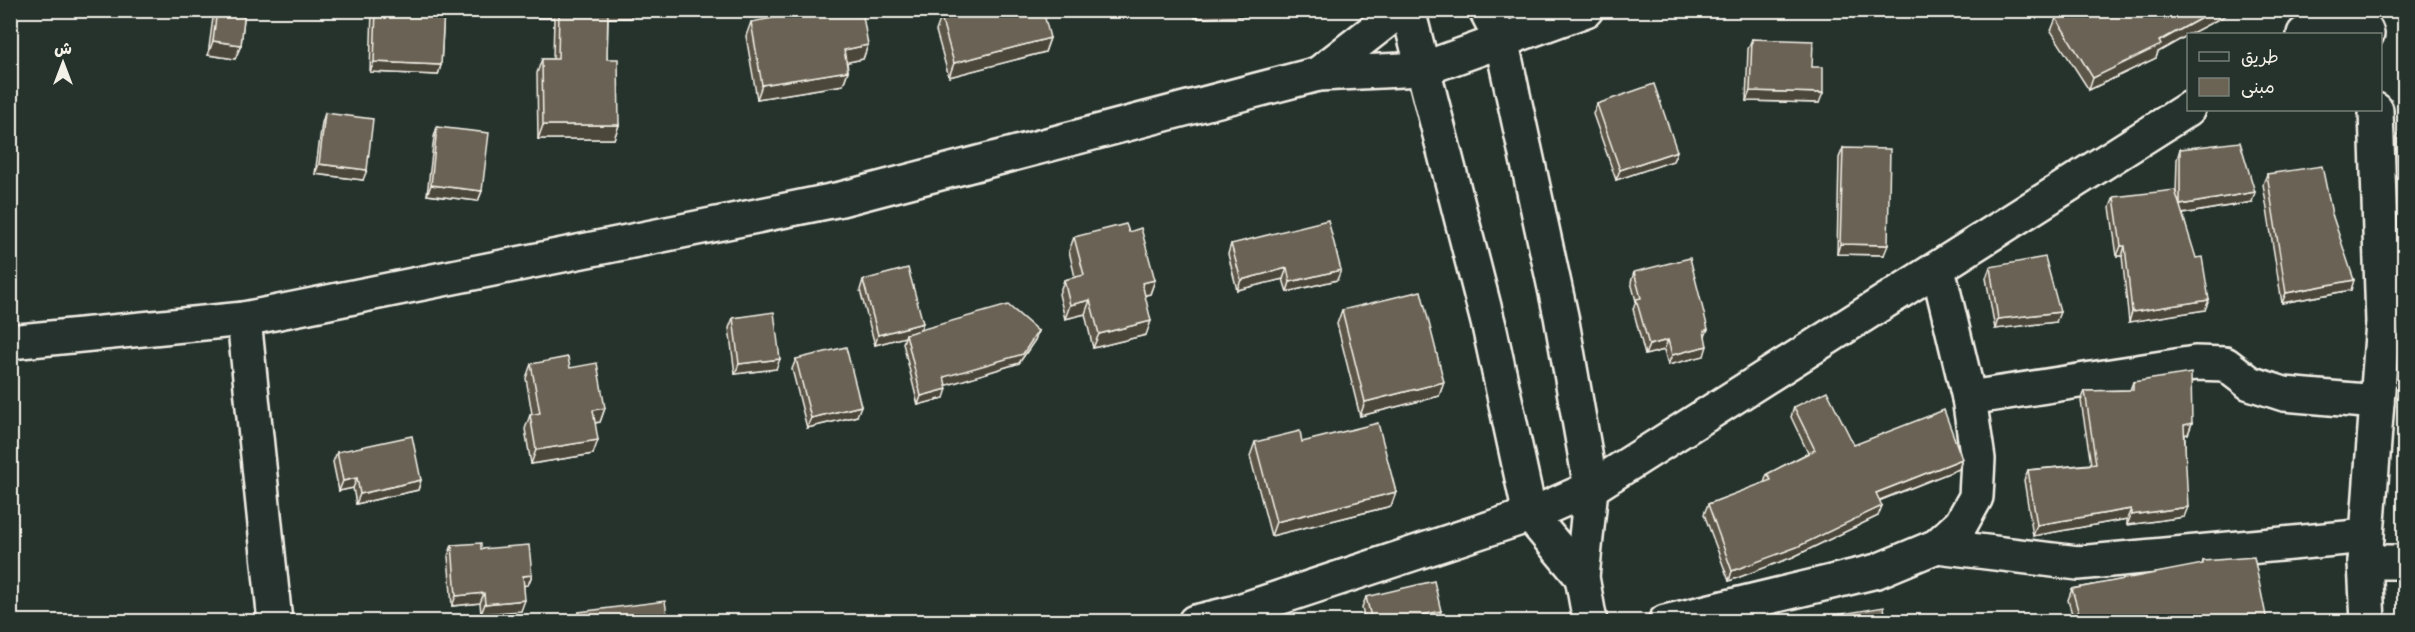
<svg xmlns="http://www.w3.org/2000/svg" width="2415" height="632" font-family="'Shantell Sans','Playpen Sans Arabic',sans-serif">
<rect width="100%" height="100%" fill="#26332d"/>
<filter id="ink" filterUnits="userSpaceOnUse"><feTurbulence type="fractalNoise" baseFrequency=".0167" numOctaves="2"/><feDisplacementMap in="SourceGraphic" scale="12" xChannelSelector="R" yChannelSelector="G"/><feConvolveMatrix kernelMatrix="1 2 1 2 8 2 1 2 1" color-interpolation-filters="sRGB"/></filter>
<g filter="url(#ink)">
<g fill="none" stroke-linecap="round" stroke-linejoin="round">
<!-- street casing -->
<g stroke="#f4f1e8" stroke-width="38">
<g id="street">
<path d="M1408,10L1489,326L1530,515L1582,577"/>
<path d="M1486,10L1501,39L1561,316L1591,488L1582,577L1590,622"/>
<path d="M2304,34L2333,22L2366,31L2367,34"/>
<path d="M1318,74L1400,10"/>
<path d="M244,319L275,622"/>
<path d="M10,342L244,319L841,199L1318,74L1423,69L1586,10"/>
<path d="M1969,398L2195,363L2225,364L2250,383L2284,394L2377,402"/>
<path d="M1937,546L2078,563L2367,536"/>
<path d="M2365,562H2404"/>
<path d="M1195,622L1233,613L1530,515L1591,488L2188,109"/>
<path d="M1665,622L1877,571L1937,546L1961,524L1976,497L1978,459L1969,398L1938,269"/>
<path d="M2368,622L2365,562L2383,322L2376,110"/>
</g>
</g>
<!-- street -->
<use href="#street" stroke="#26332d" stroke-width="33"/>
</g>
<!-- wall -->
<g fill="#5c5648" stroke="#f4f1e8" stroke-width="1.5">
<path d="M214,10H245L241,45L235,59L208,55Z"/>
<path d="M372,10H444L441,65L438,75L370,72Z"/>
<path d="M539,10H633L631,18H608L607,59L619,125L614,139H538L537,73L542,59H553L554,18H538Z"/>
<path d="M1193,10H1300L1299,15L1195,18Z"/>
<path d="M2057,10H2231L2230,13L2190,34H2188V35L2158,52L2156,58L2089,90L2051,31L2056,18L2059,17Z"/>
<path d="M941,17L1050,38L1045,52L949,77L936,31Z"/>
<path d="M751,22L868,45L863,59L847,62L848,71L843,85L757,99L746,36Z"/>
<path d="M1752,39L1812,67L1819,103L1746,101L1748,49Z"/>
<path d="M1597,104L1677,151L1673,161L1616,180L1593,114Z"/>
<path d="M325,113L363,180L315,174L322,123Z"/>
<path d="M437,127L482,191L478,201L427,195L434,137Z"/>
<path d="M2400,129H2404V284H2402L2399,226L2403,214L2396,141Z"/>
<path d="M1843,148L1884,255L1837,254L1839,158Z"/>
<path d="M2180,149L2252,202L2183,214L2205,310L2129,322L2122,256H2117L2110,207L2114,197L2176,194L2177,159Z"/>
<path d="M2267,174L2332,214L2351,290L2282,303L2263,184Z"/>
<path d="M1129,232L1155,280L1150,294L1145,295L1146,335L1093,348L1085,314L1065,319L1059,294L1064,280L1075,277L1069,251L1074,237Z"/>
<path d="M1231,244L1337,280L1287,292L1283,279L1237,290L1228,254Z"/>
<path d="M1990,267L2056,322L1995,329L1986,278Z"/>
<path d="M1634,272L1708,329L1705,337L1704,356L1668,365L1664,350L1645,355L1633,309L1636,301L1631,282Z"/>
<path d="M863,280L920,330L1038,331L1035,340L1019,363L946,385L944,398L918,405L903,343L905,337L875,345L860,290Z"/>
<path d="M1342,310L1444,382L1439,396L1360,416L1337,324Z"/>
<path d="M733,318L776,369L735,374L729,328Z"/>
<path d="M796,359L857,416L807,428L792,369Z"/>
<path d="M531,364L570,368L605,408L600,422L595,423L593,454L531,464L525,429L530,415L532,414L526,378Z"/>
<path d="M2133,382L2192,423L2188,434H2185L2184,517L2127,525V519L2033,536L2024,480L2028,470L2091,464L2081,401L2085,391L2130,390Z"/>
<path d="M1794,407L1854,445L1962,459L1959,469L1879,501L1878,516L1793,557L1729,581L1704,514L1708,504L1764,483L1767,474L1808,453L1791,417Z"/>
<path d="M1255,442H1302L1396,492L1391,506L1271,536L1250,456Z"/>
<path d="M337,452L421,480L418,490L356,504L353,488L339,491L333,462Z"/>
<path d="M452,545L481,549L532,575L528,585H524L521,611L481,614L480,603L452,606L448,556Z"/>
<path d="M2203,561L2267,621H2273H2074L2068,600L2072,589L2202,565Z"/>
<path d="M1366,597L1441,611L1437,621H1365L1362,607Z"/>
<path d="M579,612L668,621H575Z"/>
</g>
<!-- shaded-wall -->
<g fill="#4b463b" stroke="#f4f1e8" stroke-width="1.5">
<path d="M541,10H556L554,18H538Z"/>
<path d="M606,10H633L631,18H603Z"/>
<path d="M1197,10H1300L1299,15L1195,18Z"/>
<path d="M2216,10H2231L2230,13L2190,34H2188V35L2158,52L2156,58L2089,90L2093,78Z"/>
<path d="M1050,38L1045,52L949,77L954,63Z"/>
<path d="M213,41L241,45L235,59L208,55Z"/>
<path d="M868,45L863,59L839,64L844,50Z"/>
<path d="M374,62L441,65L438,75L370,72Z"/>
<path d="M848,71L843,85L757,99L762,85Z"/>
<path d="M1750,91L1823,93L1819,103L1746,101Z"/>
<path d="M543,125H619L614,139H538Z"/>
<path d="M1677,151L1673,161L1616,180L1620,170Z"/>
<path d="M319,164L367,170L363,180L315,174Z"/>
<path d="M431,185L482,191L478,201L427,195Z"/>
<path d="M2255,192L2252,202L2176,215L2180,205Z"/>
<path d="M1840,244L1888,245L1884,255L1837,254Z"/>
<path d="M2121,246H2125L2122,256H2117Z"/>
<path d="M1287,268L1283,279L1237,290L1241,280Z"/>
<path d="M1341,270L1337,280L1287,292L1290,282Z"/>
<path d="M1155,280L1150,294L1137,297L1142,283Z"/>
<path d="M2354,280L2351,290L2282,303L2286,293Z"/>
<path d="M1090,300L1085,314L1065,319L1070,305Z"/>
<path d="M2209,300L2205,310L2129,322L2132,312Z"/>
<path d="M2060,312L2056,322L1995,329L1998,319Z"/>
<path d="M1151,321L1146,335L1093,348L1099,334Z"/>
<path d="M923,323L919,333L906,334L905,337L875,345L878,335Z"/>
<path d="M1038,331L1035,340L1019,363L941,387L944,377Z"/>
<path d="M1668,340L1664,350L1645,355L1649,345Z"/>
<path d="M1707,346L1704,356L1668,365L1672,355Z"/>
<path d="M780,359L776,369L735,374L739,364Z"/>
<path d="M1444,382L1439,396L1360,416L1365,402Z"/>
<path d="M947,389L944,398L918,405L921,396Z"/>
<path d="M861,406L857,416L807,428L811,418Z"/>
<path d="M605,408L600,422L588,424L593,410Z"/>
<path d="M2192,423L2188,434L2180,435L2184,425Z"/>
<path d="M598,440L593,454L531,464L536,450Z"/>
<path d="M1962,459L1959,469L1872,503L1876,493Z"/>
<path d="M357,478L353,488L339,491L343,481Z"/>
<path d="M421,480L418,490L356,504L360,494Z"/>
<path d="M1396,492L1391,506L1271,536L1276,522Z"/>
<path d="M1882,506L1878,516L1793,557L1729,581L1732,571Z"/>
<path d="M2188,507L2184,517L2127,525L2131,515Z"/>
<path d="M2131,509L2127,519L2033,536L2037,525Z"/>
<path d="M532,575L528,585L519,586L523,576Z"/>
<path d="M484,593L480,603L452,606L456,596Z"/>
<path d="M525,600L521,611L481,614L485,604Z"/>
<path d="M1441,611L1437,621H1420L1422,615Z"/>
</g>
<!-- building -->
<g fill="#6b6454" stroke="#f4f1e8" stroke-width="1.5">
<path d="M217,10H245L241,45L213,41Z"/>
<path d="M376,10H444L441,65L374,62Z"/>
<path d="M559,10H608L607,59H618L619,125H543L542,59H558Z"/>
<path d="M816,10H862L868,45L844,50L848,71L762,85L751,22Z"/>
<path d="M966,10H1043L1050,38L954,63L941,17Z"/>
<path d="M2065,10H2216L2159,41L2161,45L2093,78L2056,18L2066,13Z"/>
<path d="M1752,39L1813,41L1812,67H1823V93L1750,91Z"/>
<path d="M1654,84L1677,151L1620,170L1597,104Z"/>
<path d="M325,113L373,119L367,170L319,164Z"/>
<path d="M437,127L489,133L482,191L431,185Z"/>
<path d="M2400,129H2404V171Z"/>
<path d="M2240,142L2255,192L2180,205V149Z"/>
<path d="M1843,148L1890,149L1888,245L1840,244Z"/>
<path d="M2322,166L2332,214L2354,280L2286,293L2267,174Z"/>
<path d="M2175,190L2196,258L2202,257L2209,300L2132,312L2125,246H2121L2114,197Z"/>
<path d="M2403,214H2404V241Z"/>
<path d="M1328,220L1341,270L1290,282L1287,268L1241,280L1231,244Z"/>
<path d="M1126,224L1129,232L1141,228L1155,280L1142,283L1151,321L1099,334L1090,300L1070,305L1064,280L1084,275L1074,237Z"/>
<path d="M2045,257L2060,312L1998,319L1990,267Z"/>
<path d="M1690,258L1708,329L1704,331L1707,346L1672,355L1668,340L1649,345L1636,299L1641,298L1634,272Z"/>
<path d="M908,268L923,323L878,335L863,280Z"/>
<path d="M1421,291L1444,382L1365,402L1342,310Z"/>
<path d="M1008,305L1038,331L1023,354L944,377L947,389L921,396L906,334Z"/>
<path d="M774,312L780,359L739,364L733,318Z"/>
<path d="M846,347L861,406L811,418L796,359Z"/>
<path d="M568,357L570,368L597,363L605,408L593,410L598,440L536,450L530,415L540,413L531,364Z"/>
<path d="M2191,373L2192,423L2184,425L2188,507L2131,515V509L2037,525L2028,470L2096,464L2085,391L2133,390V382Z"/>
<path d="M1827,391L1854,445L1944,410L1962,459L1876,493L1882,506L1797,547L1732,571L1708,504L1771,480L1767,474L1815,450L1794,407Z"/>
<path d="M1378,423L1396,492L1276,522L1255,442L1300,431L1302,442Z"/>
<path d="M412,436L421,480L360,494L357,478L343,481L337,452Z"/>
<path d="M481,543V549L529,545L532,575L523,576L525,600L485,604L484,593L456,596L452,545Z"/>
<path d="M2254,557L2267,621L2273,620V621H2081L2072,589L2203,564V561Z"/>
<path d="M1434,581L1441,611L1422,615L1423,621H1372L1366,597Z"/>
<path d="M665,601L668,621H580L579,612Z"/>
<path d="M1884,607L1886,621H1831L1830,616Z"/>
</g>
</g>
<!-- margin -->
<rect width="2415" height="632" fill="none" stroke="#26332d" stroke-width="36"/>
<rect x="18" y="18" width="2379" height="596" fill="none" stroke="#f4f1e8" stroke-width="2" filter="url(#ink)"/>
<!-- legend -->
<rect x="2187" y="33" width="195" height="78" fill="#26332d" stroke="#787f78" stroke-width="1.5"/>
<rect x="2199" y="52" width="30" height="9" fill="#26332d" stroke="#787f78" stroke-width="1.5"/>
<text x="2241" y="63" font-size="18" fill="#f4f1e8">طريق</text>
<rect x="2199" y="78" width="30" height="18" fill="#6b6454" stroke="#787f78" stroke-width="1.5"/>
<text x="2241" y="93" font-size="18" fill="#f4f1e8">مبنى</text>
<!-- north arrow -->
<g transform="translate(63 63)" stroke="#26332d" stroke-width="4.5" paint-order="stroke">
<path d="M0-4.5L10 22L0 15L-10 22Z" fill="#f4f1e8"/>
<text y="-9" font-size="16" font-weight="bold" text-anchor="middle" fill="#f4f1e8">ش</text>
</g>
</svg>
